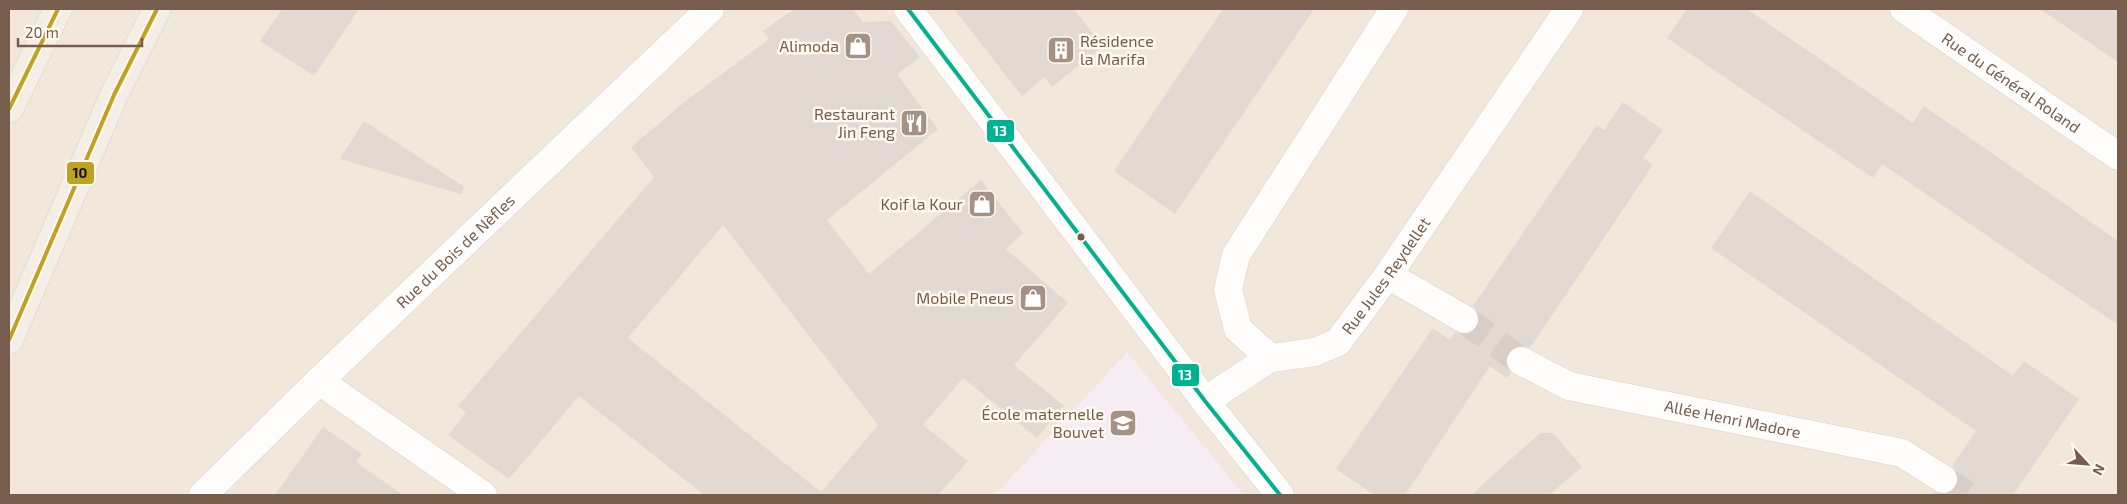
<svg xmlns="http://www.w3.org/2000/svg" width="2127" height="504" font-family="'Exo 2',sans-serif">
<rect width="100%" height="100%" fill="#f8f4ed"/>
<!-- residential -->
<rect fill="#f1e7db" x="9" y="9" width="2109" height="486"/>
<!-- education -->
<path fill="#f5ecf4" d="M1127,352L1244,495H995Z"/>
<!-- building -->
<g fill="#e2dad2" fill-rule="evenodd">
<path d="M282,9H359L314,76L260,41Z"/>
<path d="M794,9H853L863,22L891,21L920,57L897,74L938,129L827,220L869,274L981,180L1023,233L1006,249L1068,303L1014,365L1064,406L1037,438L963,378L923,425L968,461L938,495H704L579,396L509,479L448,435L466,413L458,406L654,177L631,147L687,100L769,39L763,31ZM723,225L878,425L821,492L628,338Z"/>
<path d="M954,9H1074L1103,46L1052,87L1044,77L1022,96Z"/>
<path d="M1223,9H1314L1175,214L1114,171Z"/>
<path d="M1687,9H1747L1913,123L1924,106L2118,241V325L1882,164L1873,178L1667,38Z"/>
<path d="M2040,9H2118V62Z"/>
<path d="M1623,102L1663,130L1643,158L1653,165L1530,348L1520,345L1513,348L1507,353L1505,362L1511,373L1507,378L1490,366L1405,495H1375L1336,469L1433,328L1450,340L1455,332L1464,335L1471,333L1477,327L1480,319L1478,312L1473,306L1597,125L1604,130Z"/>
<path d="M364,121L464,187L461,194L340,159Z"/>
<path d="M1750,191L2013,376L2024,361L2079,399L2013,495H1932L1934,492L1942,495L1950,493L1956,488L1959,479L1957,471L1952,466L1976,431L1711,248Z"/>
<path d="M323,427L362,454L356,462L403,495H275Z"/>
<path d="M1540,433H1553L1582,467L1549,495H1471Z"/>
</g>
<g fill="none" stroke-linecap="round" stroke-linejoin="round">
<!-- minor-tunnel -->
<g stroke="#d8cec5" stroke-width="28" stroke-dasharray="28 14" stroke-linecap="butt">
<path d="M1464,319L1521,361"/>
<path d="M1943,479L1966,495"/>
</g>
<!-- minor casing -->
<g stroke="#d7d1cb" stroke-width="29">
<g id="minor">
<path d="M908,9L1205,401L1280,495"/>
<path id="s1" d="M1394,9L1236,255L1228,290L1238,329L1270,358L1315,352L1338,342L1388,275L1569,9"/>
<path id="s2" d="M1904,9L2118,156"/>
<path d="M1388,275L1464,319"/>
<path id="s3" d="M1521,361L1569,386L1902,453L1943,479"/>
<path d="M319,381L483,495"/>
<path d="M1205,401L1270,358"/>
<path id="s4" d="M203,495L319,381L710,9"/>
</g>
</g>
<!-- major casing -->
<g stroke="#d9d1cb" stroke-width="29">
<g id="major">
<path d="M9,109L58,9"/>
<path d="M9,340L114,95L157,9"/>
</g>
</g>
<!-- minor -->
<use href="#minor" stroke="#fefdfc" stroke-width="28"/>
<!-- major -->
<use href="#major" stroke="#f3eee6" stroke-width="28"/>
<!-- bus-1 casing -->
<g stroke="#fff9ef" stroke-width="8">
<path id="bus-1" d="M908,9L1205,401L1280,495"/>
</g>
<!-- bus-2 casing -->
<g stroke="#fff9ef" stroke-width="8">
<g id="bus-2">
<path d="M9,109L58,9"/>
<path d="M9,340L114,95L157,9"/>
</g>
</g>
<!-- bus-1 -->
<use href="#bus-1" stroke="#00b294" stroke-width="4"/>
<!-- bus-2 -->
<use href="#bus-2" stroke="#c0a223" stroke-width="4"/>
</g>
<!-- icons -->
<defs>
<g id="shop-square" transform="scale(1.4375)"><rect x="-9" y="-9" width="18" height="18" rx="4" fill="#a49284" stroke="#fff9ef"/><path d="M-5-2.5h2.3a2.7 3.5 0 0 1 5.4 0H5L5.5 6h-11ZM-1.5-2.5h3a1.5 2.3 0 0 0-3 0Z" fill="#fff"/></g>
<g id="building-square" transform="scale(1.4375)"><rect x="-9" y="-9" width="18" height="18" rx="4" fill="#a49284" stroke="#fff9ef"/><path d="M-4-6H4V6H1V3H-1V6H-4ZM-2.5-4.3h1.7v1.8h-1.7ZM.8-4.3h1.7v1.8H.8ZM-2.5-1h1.7V.8h-1.7ZM.8-1h1.7V.8H.8Z" fill="#fff"/></g>
<g id="restaurant-square" transform="scale(1.4375)"><rect x="-9" y="-9" width="18" height="18" rx="4" fill="#a49284" stroke="#fff9ef"/><path d="M-5-6h1v4h1v-4h1v4h1v-4h1v5L-1.5 .5V6h-2V.5L-5-1ZM5-6V6H3V1.5H1.5Q1.5-4 5-6Z" fill="#fff"/></g>
<g id="school-square" transform="scale(1.4375)"><rect x="-9" y="-9" width="18" height="18" rx="4" fill="#a49284" stroke="#fff9ef"/><path d="M0-5L7-2L0 1L-7-2ZM-4 1L0 2.5L4 1V4Q0 6-4 4Z" fill="#fff"/></g>
</defs>
<g fill-rule="evenodd">
<use href="#shop-square" x="858" y="46"/>
<use href="#building-square" x="1061" y="50"/>
<use href="#restaurant-square" x="914" y="123"/>
<use href="#shop-square" x="982" y="204"/>
<use href="#shop-square" x="1033" y="298"/>
<use href="#school-square" x="1123" y="423"/>
</g>
<!-- markers -->
<circle fill="#775d4c" stroke="#fff9ef" stroke-width="2" cx="1081" cy="237" r="4.5"/>
<g text-anchor="middle" stroke-width="5" stroke-linejoin="round" paint-order="stroke">
<!-- poi labels -->
<g font-size="16" fill="#775d4c" stroke="#fff9ef" text-anchor="end">
<text x="1080" y="47" text-anchor="start">Résidence<tspan x="1080" dy="18">la Marifa</tspan></text>
<text x="839" y="52">Alimoda</text>
<text x="895" y="120">Restaurant<tspan x="895" dy="18">Jin Feng</tspan></text>
<text x="963" y="210">Koif la Kour</text>
<text x="1014" y="304">Mobile Pneus</text>
<text x="1104" y="420">École maternelle<tspan x="1104" dy="18">Bouvet</tspan></text>
</g>
<!-- street labels -->
<g font-size="16" fill="#775d4c" stroke="#fff9ef">
<text dy="6" stroke="none"><textPath href="#s2" startOffset="130">Rue du Général Roland</textPath></text>
<text dy="6" stroke="none"><textPath href="#s4" startOffset="351">Rue du Bois de Nèfles</textPath></text>
<text dy="6" stroke="none"><textPath href="#s1" startOffset="564">Rue Jules Reydellet</textPath></text>
<text dy="6" stroke="none"><textPath href="#s3" startOffset="221">Allée Henri Madore</textPath></text>
</g>
</g>
<g stroke="#fff9ef" stroke-width="2">
<rect x="986" y="119" width="29" height="24" rx="5" fill="#00b294"/>
<rect x="66" y="161" width="29" height="24" rx="5" fill="#c0a223"/>
<rect x="1171" y="363" width="29" height="24" rx="5" fill="#00b294"/>
</g>
<g font-size="14" text-anchor="middle" font-weight="bold" fill="#fff">
<text x="1000" y="136">13</text>
<text x="1185" y="380">13</text>
</g>
<g font-size="14" text-anchor="middle" font-weight="bold" fill="#111">
<text x="80" y="178">10</text>
</g>
<!-- border -->
<rect width="2127" height="504" fill="none" stroke="#775d4c" stroke-width="20"/>
<!-- north arrow -->
<g transform="translate(2087 464) rotate(116)" stroke="#fff9ef" stroke-width="4" paint-order="stroke">
<path d="M0-4L9 19L0 12L-9 19Z" fill="#775d4c"/>
<text y="-8" font-size="14" font-weight="bold" text-anchor="middle" fill="#775d4c">N</text>
</g>
<!-- scale -->
<path d="M18 38v8h124v-8" fill="none" stroke="#775d4c" stroke-width="2.5"/>
<text x="25" y="38" font-size="15" fill="#775d4c" stroke="#fff9ef" stroke-width="4" paint-order="stroke">20 m</text>
</svg>
